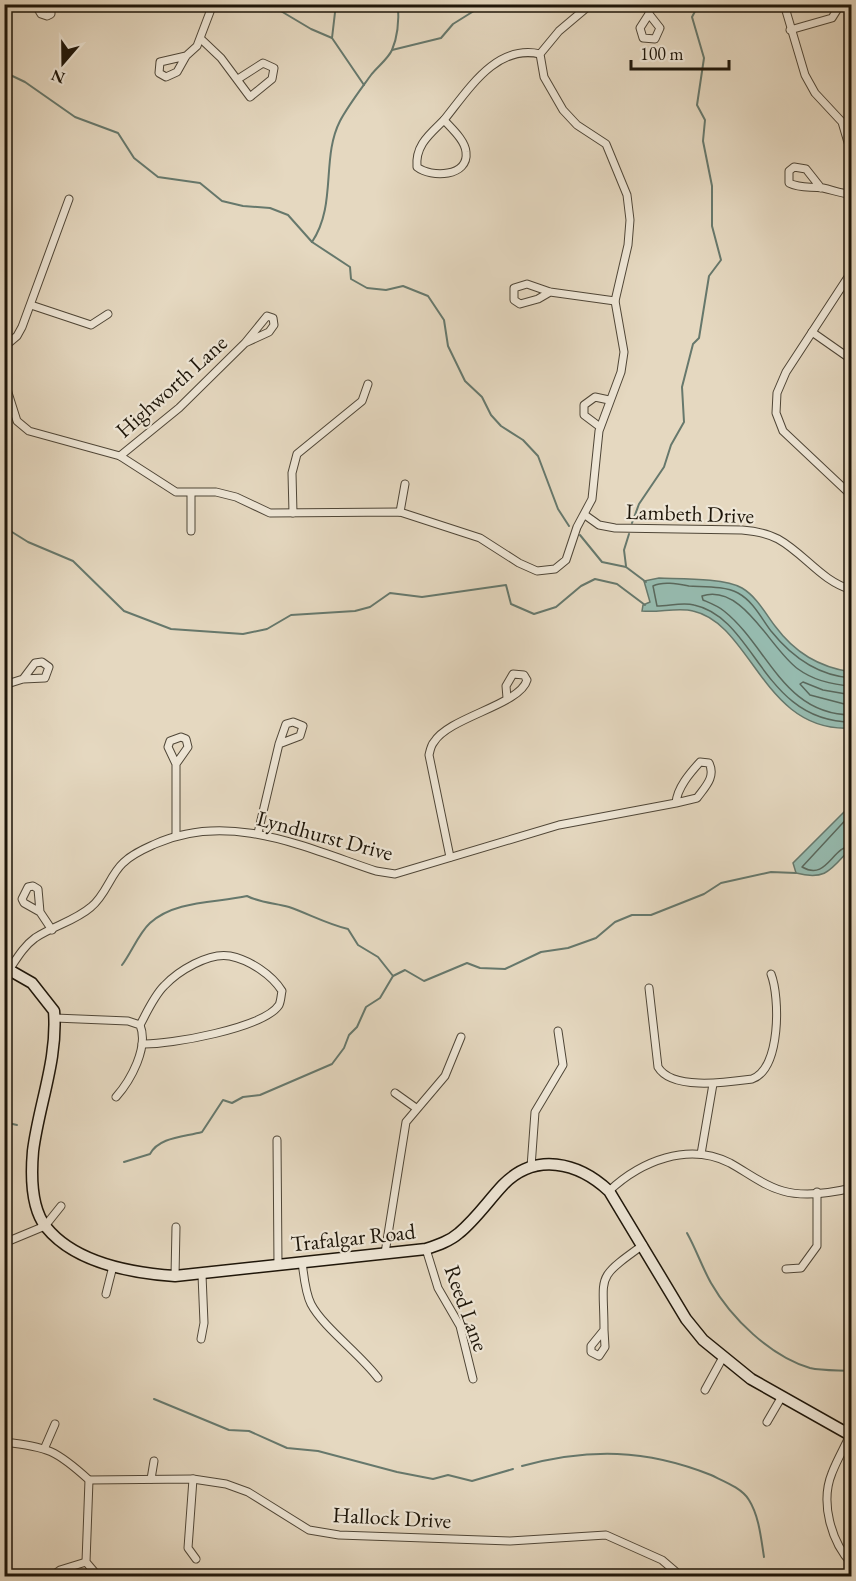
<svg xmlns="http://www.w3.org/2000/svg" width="856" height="1581" font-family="'EB Garamond',serif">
<rect width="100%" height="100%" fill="#e5d8c0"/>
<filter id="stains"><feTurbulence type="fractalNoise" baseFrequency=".00333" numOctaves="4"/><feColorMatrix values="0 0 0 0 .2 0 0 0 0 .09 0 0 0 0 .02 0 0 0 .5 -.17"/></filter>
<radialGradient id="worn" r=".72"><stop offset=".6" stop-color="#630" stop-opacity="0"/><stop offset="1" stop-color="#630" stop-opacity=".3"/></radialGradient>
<!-- water -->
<g fill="#96baae" stroke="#66786c" stroke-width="1.5">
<path d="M659,578C680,579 724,578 742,588C757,597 765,613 775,626C795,653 819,667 851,672V728C763,733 752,624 693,611C678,607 658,613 642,611L643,605L650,602L644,581Z"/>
<path d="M851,805V848C831,869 827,881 796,873L793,863Z"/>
</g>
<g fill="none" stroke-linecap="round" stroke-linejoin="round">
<!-- shore -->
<g stroke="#5a685c" stroke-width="1.5">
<path d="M852,678C818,676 792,657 771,631C761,618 754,602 738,593C725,586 704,587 689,586C678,584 663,581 653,586L657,606C669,606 683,602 694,605C756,618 762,722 852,722"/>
<path d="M852,686C834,685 813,680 798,669C770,649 743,583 702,596L703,600C710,603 718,606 724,611C768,646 783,715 852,715"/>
<path d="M852,695L823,690L803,682L800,684L810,695L852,706"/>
<path d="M852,813L802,867C827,881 831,848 852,845"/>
</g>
<!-- stream -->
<g stroke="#66786c" stroke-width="2">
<path d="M269,4L311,29L332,38"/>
<path d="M336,4L332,38L364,85"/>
<path d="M392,50L441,38L453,24L485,4"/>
<path d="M4,72L25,82L75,117L118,133L134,158L158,177L200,183L222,201L243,206L270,208L288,215L312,242L350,267L351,279L367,288L386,290L403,286L428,296L444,320L448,346L465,381L482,397L491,415L501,426L523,440L538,456L558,509L569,526"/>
<path d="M312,242C337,205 321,158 340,121C348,106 361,89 371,75C377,67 388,59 392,50C398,36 399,19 398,4"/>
<path d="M632,523L639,504L664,467L671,445L684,422L682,387L693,344L699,338L709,276L721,260L712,226V186L703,141L705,120L697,105L704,58L692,17L699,4"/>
<path d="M4,527L28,542L73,561L124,611L171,629L243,634L267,629L291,615L355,611L370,607L390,593L422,597L506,585L511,604L534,614L556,607L581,586L595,579L617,584L645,605"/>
<path d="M580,535L602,562L626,567L646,582"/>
<path d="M626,566L624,550L629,534"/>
<path d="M122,965C131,953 139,933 150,923C175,900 216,903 247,896C261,903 274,903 289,907C309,914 327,924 348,929L358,945L378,957L393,976"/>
<path d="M4,1122L17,1125"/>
<path d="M124,1162L150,1154C159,1137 184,1137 202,1132L223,1100L232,1103L243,1097L260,1095L332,1064L344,1048L349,1035L357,1027L366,1007L380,998L393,976L405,970L424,981L467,963L480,968L505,969L541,952L568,948L596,938L615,922L632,915H651L704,894L721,883L771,872L796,873"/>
<path d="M687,1233C696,1249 702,1267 711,1283C731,1318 770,1356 810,1368C823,1371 839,1370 852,1371"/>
<path d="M154,1399L229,1430L249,1431L287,1448L318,1451L397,1472L433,1479L448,1475L472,1481L513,1469"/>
<path d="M522,1466C589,1448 646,1449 711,1475C723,1481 742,1488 749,1500C759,1516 761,1538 764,1557"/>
</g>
<!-- street casing -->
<g stroke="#4f4637" stroke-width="9">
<g id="street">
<path d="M35,4L41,14L47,16L51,14V4"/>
<path d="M649,4V14L660,28L655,39L643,38L640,28L649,14"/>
<path d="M784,4L805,75L815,93L842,122L852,156"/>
<path d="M790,30L832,18L837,10L836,4"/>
<path d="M201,39L221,58L250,97L272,79L274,68L263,63L238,79"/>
<path d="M186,56L160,62L159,73L166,77L177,72L186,56L197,46L213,4"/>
<path d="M444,120C451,128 465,140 466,152C469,177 431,178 417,167C415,145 430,134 444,120Z"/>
<path d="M444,120C469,89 496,44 540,54"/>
<path d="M821,188L806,169L794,167L789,171V183C801,189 810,186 823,188C833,190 841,194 852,194"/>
<path d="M852,271L786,372L777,393L776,413L783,431L852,496"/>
<path d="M550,292L538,299L520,304L514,300V288L527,284L550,292L615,301"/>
<path d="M31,305L91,325L108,314"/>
<path d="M812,332L852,360"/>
<path d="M4,347L17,336L22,327L69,199"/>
<path d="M4,380L17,421L29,431L120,456L176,492H216L236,497L270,513L400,512L480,538L519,563L537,571L555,569L566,560L577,527L592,499L599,431L621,372L624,352L615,301L628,245L630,220L627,195L606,144L577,125L563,110L544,77L540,54L559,31L591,4"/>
<path d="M600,427L584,415V405L595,397L609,400"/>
<path d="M120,456L179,408L245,343L269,332L274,325L273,318L267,316L245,343"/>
<path d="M400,512L405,484"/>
<path d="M293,513L292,473L297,454L362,401L368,384"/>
<path d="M585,515L599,525L615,528L742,530C754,531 767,533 778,539C805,554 821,581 852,590"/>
<path d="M191,531V494"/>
<path d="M4,685L23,679L45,678L49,667L42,662L35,663L23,679"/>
<path d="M258,833L279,744L300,736L303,726L293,722L286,724L279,744"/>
<path d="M176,835V764L188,747L186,739L181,737L170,741L168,747L176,764"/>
<path d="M450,857L429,755C430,751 431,745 434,742C449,717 520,705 527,680L524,675L513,674L506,686L507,698"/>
<path d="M40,912L24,903L22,899L28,887L33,886L38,889L40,912L52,930"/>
<path d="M9,970C17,958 24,946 35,938C53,926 75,921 91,907C106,895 110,875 123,863C132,854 144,849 155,844C229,811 304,847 376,871L395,874L559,825L676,803C677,788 690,773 700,762L709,763C716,777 705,787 697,798L676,803"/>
<path d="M649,988L658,1067C672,1091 729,1082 752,1079C781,1069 780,997 771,974"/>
<path d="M55,1018L128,1021L140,1025C149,1047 131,1080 116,1097"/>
<path d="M140,1025C147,1012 154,996 164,986C178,971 209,952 230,956C250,960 272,975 282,991C281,995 281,1001 279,1005C264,1028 169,1045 142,1044"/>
<path d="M395,1093L416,1108"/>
<path d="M277,1140L278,1265"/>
<path d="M701,1154L713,1084"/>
<path d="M531,1167L535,1112L563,1065L558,1031"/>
<path d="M609,1191C641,1161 688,1142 730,1163C748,1173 764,1186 783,1191C804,1197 831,1193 852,1188"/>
<path d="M4,1243L45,1226L61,1206"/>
<path d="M426,1249L438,1288L460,1326L473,1379"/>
<path d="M385,1253L406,1122L445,1076L461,1037"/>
<path d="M302,1262C304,1276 305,1292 311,1304C323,1327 360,1354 378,1378"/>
<path d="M786,1269L801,1268L817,1246V1192"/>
<path d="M175,1276L176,1227"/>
<path d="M106,1294L113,1266"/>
<path d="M604,1330L605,1347L599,1356L591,1352V1346L604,1330C604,1274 594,1280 643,1245"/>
<path d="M201,1339L204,1323L202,1275"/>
<path d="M705,1390L722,1359"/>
<path d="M767,1422L781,1398"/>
<path d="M850,1435C844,1448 837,1460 832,1473C820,1502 831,1542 852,1564"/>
<path d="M4,1442C48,1447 56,1450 89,1480L86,1562L98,1576"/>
<path d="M45,1447L55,1424"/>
<path d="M151,1479L154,1461"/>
<path d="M193,1479L188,1548L196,1559"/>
<path d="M89,1480L193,1479L226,1484L248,1492L309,1530L339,1535L510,1541L606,1535L662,1560L676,1572"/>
<path d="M52,1576L60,1570L86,1562"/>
</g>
</g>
<!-- secondary casing -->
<g stroke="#1d1509" stroke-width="13">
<path id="secondary" d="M4,967L32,983L54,1011C58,1059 39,1104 33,1151C31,1174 31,1208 46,1227C75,1263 131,1273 175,1276L426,1249C438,1245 450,1241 459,1233C476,1219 488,1201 503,1185C535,1152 578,1162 609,1191L686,1319L703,1340L751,1379L852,1436"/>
</g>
<!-- street -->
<use href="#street" stroke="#eee6d6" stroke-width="7"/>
<!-- secondary -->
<use href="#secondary" stroke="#eee6d6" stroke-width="10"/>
</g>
<g text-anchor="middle" stroke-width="4.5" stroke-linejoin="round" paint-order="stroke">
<!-- street labels -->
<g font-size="22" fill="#1d1509" stroke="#eee6d6">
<text transform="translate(171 386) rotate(-42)" y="8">Highworth Lane</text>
<text transform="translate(690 513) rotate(2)" y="8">Lambeth Drive</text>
<text transform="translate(325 835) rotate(15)" y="8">Lyndhurst Drive</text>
<text transform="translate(353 1237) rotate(-6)" y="8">Trafalgar Road</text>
<text transform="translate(467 1308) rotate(70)" y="8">Reed Lane</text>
<text transform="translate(392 1517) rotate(3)" y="8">Hallock Drive</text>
</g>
</g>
<!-- margin -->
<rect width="856" height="1581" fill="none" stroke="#e5d8c0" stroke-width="24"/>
<rect x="6" y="6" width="844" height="1569" fill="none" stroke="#1d1509" stroke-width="3"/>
<rect x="12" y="12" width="832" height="1557" fill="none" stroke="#1d1509" stroke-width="1.5"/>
<!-- north arrow -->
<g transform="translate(63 63) rotate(200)" stroke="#eee6d6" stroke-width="4.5" paint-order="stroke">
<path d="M0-4.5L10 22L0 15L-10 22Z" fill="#1d1509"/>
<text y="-9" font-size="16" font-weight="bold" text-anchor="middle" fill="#1d1509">N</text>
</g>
<!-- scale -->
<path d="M631 60v9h98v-9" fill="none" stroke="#1d1509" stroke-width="3"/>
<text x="640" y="60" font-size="18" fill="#1d1509" stroke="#eee6d6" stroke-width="4.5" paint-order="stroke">100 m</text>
<rect width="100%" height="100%" filter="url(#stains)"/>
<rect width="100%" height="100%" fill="url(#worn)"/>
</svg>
